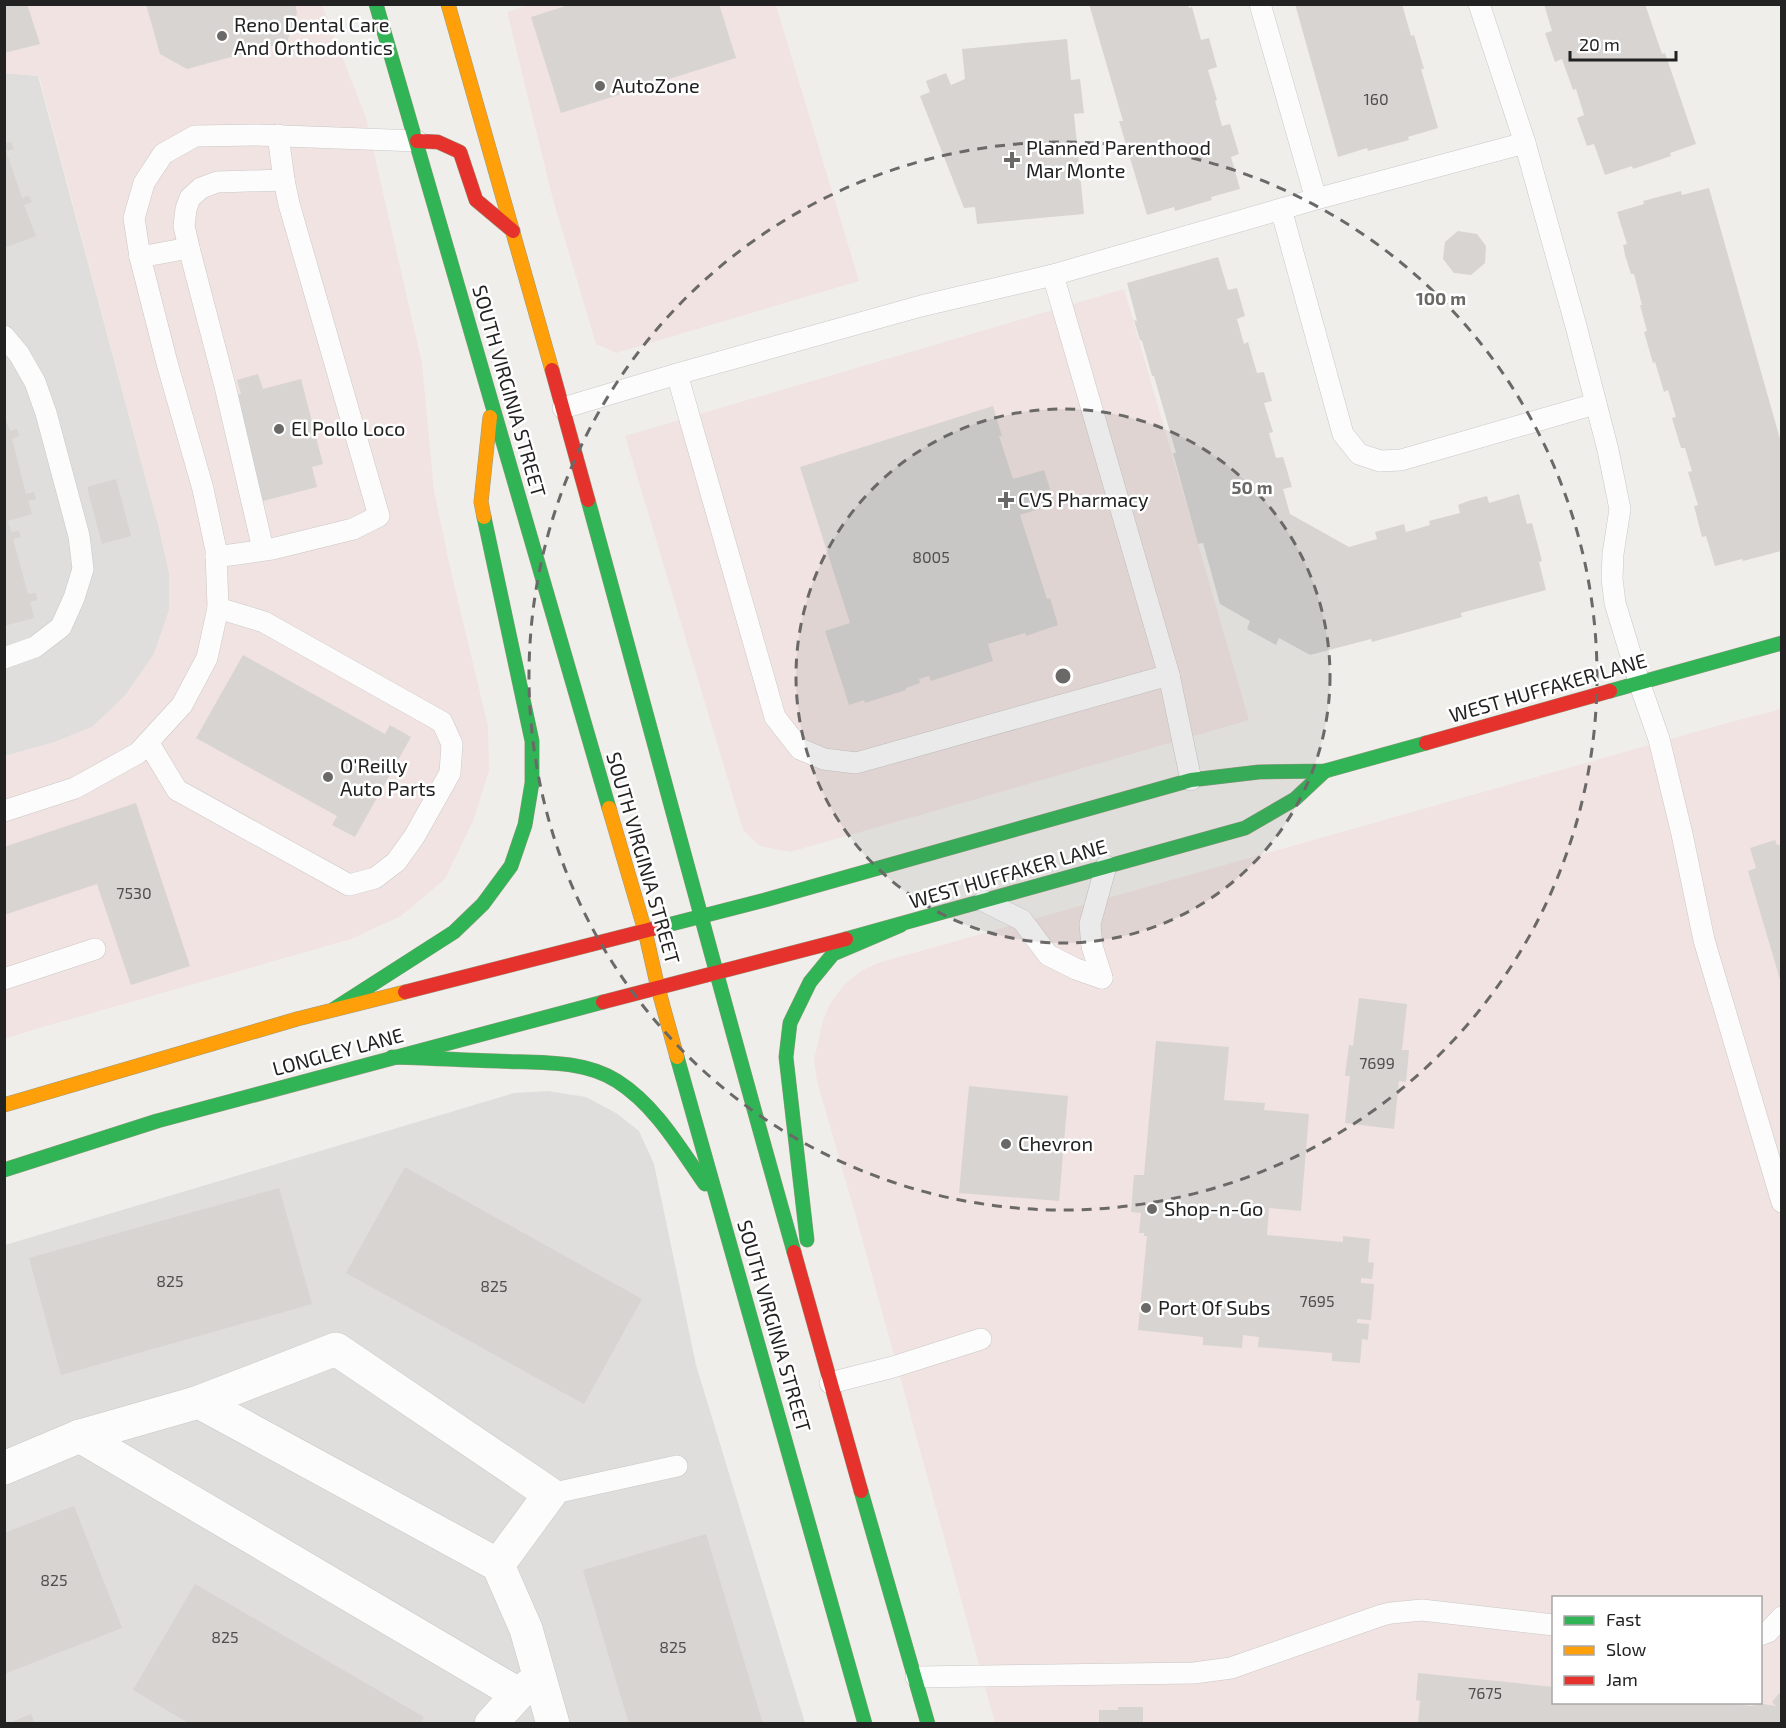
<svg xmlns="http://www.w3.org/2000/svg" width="1786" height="1728" font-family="'Exo 2',sans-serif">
<rect width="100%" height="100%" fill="#f0eeeb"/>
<!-- residential -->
<g fill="#dfdedc">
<path d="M5,73L38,76L159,528L169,572V611L154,654L125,696L92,727L55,742L5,756Z"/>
<path d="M548,1091L586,1097L616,1113L639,1131L654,1164L696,1365L805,1723L5,1724V1245L514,1093Z"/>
</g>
<!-- commercial -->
<g fill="#f1e3e1" fill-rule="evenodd">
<path d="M530,4L776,5L859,281L616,353L596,344L552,196L507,12Z"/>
<path d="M4,5H322L366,118L422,363L434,491L452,576L488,726L489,771L473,821L445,879L401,916L351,939L29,1031L5,1039V756L55,742L92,727L125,696L154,654L169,611V572L159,528L39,76L5,73Z"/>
<path d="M1124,289L1249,720L952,806L790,852L760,846L743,830L625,436Z"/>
<path d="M1781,709V1723H995L856,1217L817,1081L814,1060L823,1020L831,1002L843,986L861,971L878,963L1727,723ZM1554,1598H1760V1702H1554Z"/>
</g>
<!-- building -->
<g fill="#d7d4d2">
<path d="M4,4H27L40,44L4,53Z"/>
<path d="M146,4H295L297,13L287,42L187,69L160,54Z"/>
<path d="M572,4H719L736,58L561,113L531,17Z"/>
<path d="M1089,4H1188L1189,8L1192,7L1201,40L1209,38L1217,67L1208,70L1217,100L1215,101L1222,126L1230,124L1239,154L1231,157L1240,189L1211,197L1212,200L1175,211L1174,207L1147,215L1119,121H1123Z"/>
<path d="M1295,4H1402L1411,36L1414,35L1424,69H1421L1438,128L1408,137L1409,140L1368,151L1367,148L1338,157Z"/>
<path d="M1544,4H1645L1662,54L1665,53L1696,144L1670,153L1671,156L1633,169L1632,166L1605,175L1594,144L1587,146L1577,118L1584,115L1576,89L1573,90L1562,59L1555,62L1545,33L1552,31Z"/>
<path d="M1067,39L1071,80L1080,79L1084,113L1074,114L1084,214L977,224L975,207L964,208L920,96L930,92L926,81L946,73L951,85L965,79L962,49Z"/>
<path d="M11,142L14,149L6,151L22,198L29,196L32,202L24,205L36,236L4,248V144Z"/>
<path d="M1709,188L1782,446L1781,551L1743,561L1742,559L1715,566L1706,536L1702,537L1694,506L1698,505L1688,472L1692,471L1685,448H1681L1672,418L1676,417L1668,390L1664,392L1655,362L1653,363L1644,332L1647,331L1640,305H1642L1634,274H1631L1625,255L1623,245L1627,244L1617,212L1644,204L1643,201L1681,191L1682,195Z"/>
<path d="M1458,231L1477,234L1486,246L1485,263L1471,275L1454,273L1443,259L1445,242Z"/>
<path d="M1218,257L1228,290L1237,288L1245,316L1237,319L1244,344L1248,342L1257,373L1264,372L1272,401L1264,403L1273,432L1269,433L1276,458L1283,457L1292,487L1283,489L1290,514L1349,547L1377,539L1375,532L1404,524L1406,532L1430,525L1429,521L1460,513L1458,505L1468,501L1487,496L1489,503L1519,494L1527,524L1532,523L1542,561L1539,562L1546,590L1461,613L1462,617L1372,642L1371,639L1310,655L1279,638L1276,645L1247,629L1250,621L1220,604L1203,543L1198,544L1173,453H1176L1154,376H1152L1142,341L1140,340L1134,320L1137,321L1127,283Z"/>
<path d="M258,374L263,389L301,379L323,464L312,467L317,487L263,501L235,395L241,394L237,380Z"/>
<path d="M993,406L1002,436H999L1013,479L1044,470L1055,504L1020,515L1047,599L1050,598L1058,625L1026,636L1025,633L988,644L993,661L931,681L929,676L919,679L920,683L906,688V690L865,703L864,700L849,705L825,631L850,623L800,467Z"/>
<path d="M4,416L10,431L17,429L19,436L12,439L26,494L34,492L36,499L28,501L32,514L8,521L11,532L19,531L21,537L13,539L28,594L36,593L37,600L30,602L34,618L4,626Z"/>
<path d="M116,479L131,536L102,544L87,487Z"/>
<path d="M243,655L385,734L390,725L411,737L355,837L332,825L337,816L196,738Z"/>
<path d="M136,803L190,966L131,985L97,884L4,915V847Z"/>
<path d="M1775,840L1777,845L1782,844L1781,983L1748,871L1756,868L1750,848Z"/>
<path d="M1359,998L1407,1004L1402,1050H1409L1406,1082L1399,1081L1394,1129L1345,1123L1350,1076H1345L1349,1045L1353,1046Z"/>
<path d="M1156,1041L1229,1047L1224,1100L1265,1103L1264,1110L1309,1114L1301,1211L1269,1208L1267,1235L1343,1242V1236L1370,1239L1368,1262L1374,1263L1372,1279L1361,1278V1283L1374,1284L1371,1320L1357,1319V1323L1369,1324L1368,1340L1362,1339L1360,1363L1332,1361V1353L1258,1347L1259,1337L1243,1335L1242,1348L1203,1345V1337L1138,1330L1147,1236H1144V1233H1139L1141,1213L1131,1212L1134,1175H1144Z"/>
<path d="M969,1086L1068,1096L1059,1201L959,1193Z"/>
<path d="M405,1167L642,1299L584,1404L346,1273Z"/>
<path d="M279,1188L312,1304L61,1375L29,1258Z"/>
<path d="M74,1506L122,1628L4,1674V1533Z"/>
<path d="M706,1534L763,1724H629L583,1570Z"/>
<path d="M195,1584L424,1717L421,1724H190L133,1690Z"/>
<path d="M1418,1673L1554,1687V1702H1718L1751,1706L1763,1704L1776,1706L1772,1702L1782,1690V1724H1418L1420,1701L1416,1700Z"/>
<path d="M1118,1707H1143V1724H1099V1710H1118Z"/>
<path d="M31,1714L35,1724H9V1723Z"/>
</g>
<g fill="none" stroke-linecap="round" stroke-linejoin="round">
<!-- lane casing -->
<g stroke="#c9c8c7" stroke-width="22">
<g id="lane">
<path d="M1260,4L1316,199"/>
<path d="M1479,4L1525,143L1576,326L1608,450L1620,509L1613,554L1612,579L1615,603L1639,682L1659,739L1682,834L1704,940L1782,1202"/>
<path d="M1281,209L1343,434L1359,454L1380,461L1401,460L1595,404"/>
<path d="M140,257L189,248"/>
<path d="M1053,275L1169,675L1191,780"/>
<path d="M4,336L19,354L35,382L46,413L79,536L83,569L74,598L61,627L35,647L4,658"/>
<path d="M677,374L775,717L800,749L824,759L856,763L1169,675"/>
<path d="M563,408L677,374L921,306L1053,275L1316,199L1525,143"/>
<path d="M263,549L225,386L189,248L184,226L186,209L190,198L201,188L217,182L284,180"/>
<path d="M216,557L272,549L353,529L379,516L289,204L284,180L278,135"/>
<path d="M148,742L177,790L349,885L375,878L396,862L414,837L450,773L452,744L442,722L264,622L218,608"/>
<path d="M4,811L75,788L138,753L182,705L207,658L218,608L216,550L203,489L167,363L140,257L134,218L144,183L163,154L195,136L257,135L417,141"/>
<path d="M984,901L1022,920L1048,955L1076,969L1102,978"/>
<path d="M1102,978L1092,946L1090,924L1106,866"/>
<path d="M4,979L95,949"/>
<path d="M830,1383L893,1367L981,1339"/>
<path d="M550,1494L677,1466"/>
<path d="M1760,1635L1768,1632L1782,1617"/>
<path d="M916,1677L1194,1673L1231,1668L1382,1615L1391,1613L1422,1610L1554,1625"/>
</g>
</g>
<!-- street casing -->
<g stroke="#c9c8c7" stroke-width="34">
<g id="street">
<path d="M199,1402L336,1349L550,1494L498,1565"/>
<path d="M80,1436L518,1694"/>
<path d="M4,1468L80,1436L199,1402L498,1565L526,1629L553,1724"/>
<path d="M491,1724L518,1694L535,1681"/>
</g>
</g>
<!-- fast casing -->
<g stroke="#999a82" stroke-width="15">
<g id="fast">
<path d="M376,4L609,808"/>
<path d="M588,500C657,751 723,1002 794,1252"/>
<path d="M1610,691L1782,643"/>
<path d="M652,929L765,900L1191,780L1259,772L1325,771L1426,743"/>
<path d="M846,939L1245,828L1295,799L1325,771"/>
<path d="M334,1009L454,932L483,904L511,866L525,825L532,783V741L484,517"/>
<path d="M392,1057C427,1058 462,1060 497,1061C537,1063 582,1059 617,1081C656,1106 679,1147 705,1184"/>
<path d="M677,1057L865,1724"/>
<path d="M4,1170L157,1121L603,1002"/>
<path d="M807,1240L786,1057L790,1023L810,982L833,954L901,925"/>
<path d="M861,1491L928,1724"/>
</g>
</g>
<!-- slow casing -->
<g stroke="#999a82" stroke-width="15">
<g id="slow">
<path d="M448,4L552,370"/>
<path d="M484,517L481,502L490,417"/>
<path d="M609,808L645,931L658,988L677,1057"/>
<path d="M4,1105L297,1019L405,992"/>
</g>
</g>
<!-- jam casing -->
<g stroke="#999a82" stroke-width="15">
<g id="jam">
<path d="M417,141L438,142L460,152L476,200L513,231"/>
<path d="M552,370L588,500"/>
<path d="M1426,743L1610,691"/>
<path d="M405,992L652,929"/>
<path d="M603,1002L846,939"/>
<path d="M794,1252L861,1491"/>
</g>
</g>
<!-- lane -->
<use href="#lane" stroke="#fdfcfc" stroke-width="21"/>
<!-- street -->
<use href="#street" stroke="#fdfcfc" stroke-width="33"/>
<!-- fast -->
<use href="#fast" stroke="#30b455" stroke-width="14"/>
<!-- slow -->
<use href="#slow" stroke="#ff9f0a" stroke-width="14"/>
<!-- jam -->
<use href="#jam" stroke="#e5322d" stroke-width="14"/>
</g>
<!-- distance rings -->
<circle cx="1063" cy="676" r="267" fill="#6a6968" fill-opacity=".12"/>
<g fill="none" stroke="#6a6968" stroke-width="3" stroke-dasharray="10 8">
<circle cx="1063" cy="676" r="267"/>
<circle cx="1063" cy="676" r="534"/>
</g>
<!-- markers -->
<g fill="#6a6968" stroke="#fff" stroke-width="2">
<circle cx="222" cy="36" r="6"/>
<circle cx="600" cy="86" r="6"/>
<path d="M1009 151h6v6h6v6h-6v6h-6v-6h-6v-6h6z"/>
<circle cx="279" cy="429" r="6"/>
<path d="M1003 491h6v6h6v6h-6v6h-6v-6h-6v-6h6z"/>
<circle cx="328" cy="777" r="6"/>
<circle cx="1006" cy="1144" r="6"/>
<circle cx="1152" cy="1209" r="6"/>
<circle cx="1146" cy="1308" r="6"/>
</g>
<g text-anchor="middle" stroke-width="5" stroke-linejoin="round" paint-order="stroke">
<!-- number labels -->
<g font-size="16" fill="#4f4e4e">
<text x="1376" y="105">160</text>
<text x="931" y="563">8005</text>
<text x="134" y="899">7530</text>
<text x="1377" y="1069">7699</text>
<text x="170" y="1287">825</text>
<text x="494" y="1292">825</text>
<text x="1317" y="1307">7695</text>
<text x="54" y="1586">825</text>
<text x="225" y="1643">825</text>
<text x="673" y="1653">825</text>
<text x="1485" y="1699">7675</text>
</g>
<!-- poi labels -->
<g font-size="20" fill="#222" stroke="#fff" text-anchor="start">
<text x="234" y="32">Reno Dental Care<tspan x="234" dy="23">And Orthodontics</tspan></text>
<text x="612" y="93">AutoZone</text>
<text x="1026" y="155">Planned Parenthood<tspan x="1026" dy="23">Mar Monte</tspan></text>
<text x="291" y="436">El Pollo Loco</text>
<text x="1018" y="507">CVS Pharmacy</text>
<text x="340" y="773">O'Reilly<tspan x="340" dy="23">Auto Parts</tspan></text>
<text x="1018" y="1151">Chevron</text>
<text x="1164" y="1216">Shop-n-Go</text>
<text x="1158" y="1315">Port Of Subs</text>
</g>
<!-- street labels -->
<g font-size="20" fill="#222" stroke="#fff">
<text transform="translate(509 391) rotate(74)" y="7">SOUTH VIRGINIA STREET</text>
<text transform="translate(1548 688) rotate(-16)" y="7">WEST HUFFAKER LANE</text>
<text transform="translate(643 858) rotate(74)" y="7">SOUTH VIRGINIA STREET</text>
<text transform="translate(1008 874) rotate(-16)" y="7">WEST HUFFAKER LANE</text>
<text transform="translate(338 1052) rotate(-15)" y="7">LONGLEY LANE</text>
<text transform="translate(774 1326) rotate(74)" y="7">SOUTH VIRGINIA STREET</text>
</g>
</g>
<circle cx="1063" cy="676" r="9" fill="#6a6968" stroke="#fff" stroke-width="3"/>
<g font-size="18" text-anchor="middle" font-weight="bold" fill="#6a6968" stroke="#fff" stroke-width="5" stroke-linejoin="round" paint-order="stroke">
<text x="1441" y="305">100 m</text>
<text x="1252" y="494">50 m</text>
</g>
<!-- border -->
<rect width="1786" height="1728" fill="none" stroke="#222222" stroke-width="12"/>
<!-- legend -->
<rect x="1552" y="1596" width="210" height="108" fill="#ffffff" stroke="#a7a7a7" stroke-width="1.5"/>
<rect x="1564" y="1616" width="30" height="9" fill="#30b455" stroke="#a7a7a7" stroke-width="1.5"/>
<text x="1606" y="1626" font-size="18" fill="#222222">Fast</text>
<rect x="1564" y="1646" width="30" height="9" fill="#ff9f0a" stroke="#a7a7a7" stroke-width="1.5"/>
<text x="1606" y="1656" font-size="18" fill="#222222">Slow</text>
<rect x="1564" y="1676" width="30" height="9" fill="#e5322d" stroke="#a7a7a7" stroke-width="1.5"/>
<text x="1606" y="1686" font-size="18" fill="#222222">Jam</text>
<!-- scale -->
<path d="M1570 51v9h106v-9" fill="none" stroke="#222222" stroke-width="3"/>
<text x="1579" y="51" font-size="18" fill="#222222" stroke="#ffffff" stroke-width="4.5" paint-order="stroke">20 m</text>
</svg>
